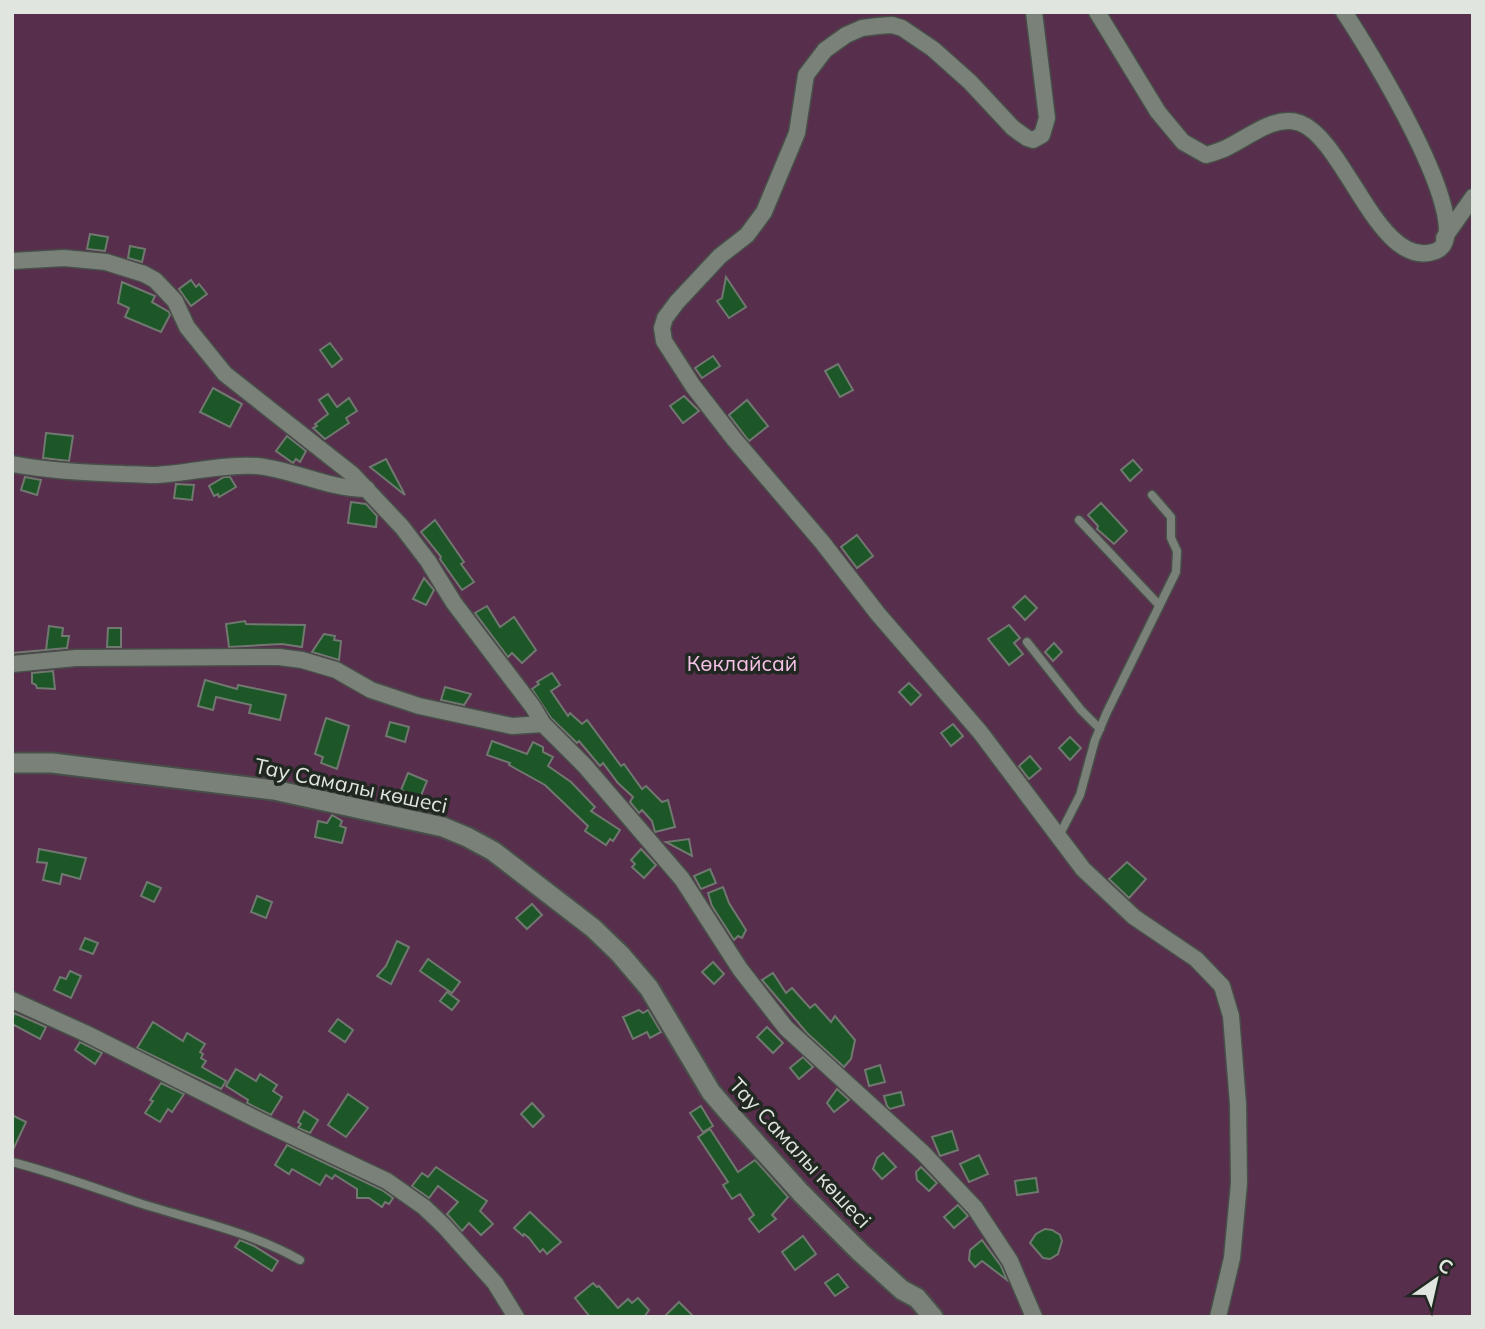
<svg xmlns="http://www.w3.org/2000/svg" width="1485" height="1329" font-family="Mulish,sans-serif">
<rect width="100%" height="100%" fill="#2b312b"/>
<!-- garden -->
<rect fill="#582e4d" x="12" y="12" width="1461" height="1305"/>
<!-- building -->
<g fill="#1d5728" stroke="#707870" stroke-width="2">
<path d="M90,234L108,237L105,251L87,249Z"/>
<path d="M130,246L145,249L142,262L128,258Z"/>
<path d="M726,277L746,307L729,318L717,301L722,298Z"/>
<path d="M191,280L196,287L199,284L207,294L191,306L179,289Z"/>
<path d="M122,282L155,296L152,302L169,312L170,315L161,332L125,317L129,308L118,303Z"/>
<path d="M330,343L342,359L332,367L320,350Z"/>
<path d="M713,356L720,366L702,378L695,368Z"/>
<path d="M838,364L853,390L840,397L825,371Z"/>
<path d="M213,388L242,404L230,427L200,412Z"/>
<path d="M328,394L337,407L349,398L357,411L346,418L349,423L325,439L313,428L317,426L315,424L328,414L319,400Z"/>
<path d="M684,396L699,411L683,423L670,406Z"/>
<path d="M747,400L768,426L749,441L729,415Z"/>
<path d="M46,433L73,436L69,461L43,458Z"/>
<path d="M287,436L306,451L300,462L296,459L293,463L276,451Z"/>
<path d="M386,459L405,495L370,467Z"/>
<path d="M1133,460L1142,470L1130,481L1121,470Z"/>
<path d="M25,477L41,480L37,495L21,490Z"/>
<path d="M224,477H230L236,487L219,497L218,494L214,496L209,486Z"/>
<path d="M176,484L194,485L192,500L174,498Z"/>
<path d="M351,502L366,504L377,516L376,527L348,523Z"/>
<path d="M1101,503L1127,531L1114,544L1097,529L1098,526L1088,515Z"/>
<path d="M435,520L464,562L461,564L474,582L462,590L440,559L441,557L421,532Z"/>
<path d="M857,535L873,556L857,568L841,547Z"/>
<path d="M424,578L434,590L426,605L413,599Z"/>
<path d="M1025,596L1037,608L1025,620L1013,607Z"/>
<path d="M487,606L500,627L514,617L536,650L522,663L512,653L508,657L475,613Z"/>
<path d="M245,621L246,624L305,625L302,647L282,644L229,647L226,624Z"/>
<path d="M1009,625L1020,638L1014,643L1023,654L1009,665L988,639Z"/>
<path d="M49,626L63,628L62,636H69L67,648L12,653L46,650Z"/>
<path d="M108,628H121V647H107Z"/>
<path d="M324,634L335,636L334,640L341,641L339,660L312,652Z"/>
<path d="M1054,643L1062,652L1053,661L1045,652Z"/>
<path d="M53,671L55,689L37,688L36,685L32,683V673Z"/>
<path d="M552,673L560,685L551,691L568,716L570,713L582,724L587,720L621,766L624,764L642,789L646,786L662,802L668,800L675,827L655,832L652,821L642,810L639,813L630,802L633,797L618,783L603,763L600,766L579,741L577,743L551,718L532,689L539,684L537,682Z"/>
<path d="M205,680L237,689L238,685L286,695L280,720L249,713L251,705L216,697L213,710L198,706Z"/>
<path d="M909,683L921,695L911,705L899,692Z"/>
<path d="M445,687L471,694L464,705L441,700Z"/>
<path d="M326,718L349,726L337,769L321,763L323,757L315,754Z"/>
<path d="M390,722L409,727L405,742L386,736Z"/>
<path d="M953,724L963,736L951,746L941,733Z"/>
<path d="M1070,737L1081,748L1070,760L1059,748Z"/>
<path d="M492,741L527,754L533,742L543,747V752L553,757L548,766L571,782L595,807L591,811L620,830L613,841L610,839L606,845L585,831L588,826L545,785L509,765L510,763L487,755Z"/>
<path d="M1030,756L1041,769L1029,779L1019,766Z"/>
<path d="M408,773L427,781L420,798L401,790Z"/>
<path d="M332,815L342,821L340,826L346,828L342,843L315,837L318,821L327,823Z"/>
<path d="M689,839L692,856L666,842Z"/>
<path d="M39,849L86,858L80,879L62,874L60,884L43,880L47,863L37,862Z"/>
<path d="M641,849L656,865L644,878L632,867L635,864L631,860Z"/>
<path d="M1127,862L1146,879L1129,898L1109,879Z"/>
<path d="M710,869L716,883L701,889L694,876Z"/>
<path d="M147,882L161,888L154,902L141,896Z"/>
<path d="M723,887L729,903L746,930L742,938L738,936L734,940L712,906L708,893Z"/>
<path d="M257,896L272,902L266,918L251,912Z"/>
<path d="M532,904L542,915L527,929L516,918Z"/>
<path d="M85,938L98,943L93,954L80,949Z"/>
<path d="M397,941L409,947L391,984L377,976L386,966Z"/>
<path d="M428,959L460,982L452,993L420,971Z"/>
<path d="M713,962L724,974L714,984L702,972Z"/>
<path d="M70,971L81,976L71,998L54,990L60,977L66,979Z"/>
<path d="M773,973L786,993L792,988L810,1008L815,1004L831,1022L835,1016L855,1040L851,1059L844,1067L807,1033L762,980Z"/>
<path d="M447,992L459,1001L452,1010L440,1001Z"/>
<path d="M639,1010L643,1013L648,1010L661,1032L650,1038L647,1032L633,1039L623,1017Z"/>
<path d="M14,1013L46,1027L40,1039L12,1024Z"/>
<path d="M338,1019L353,1030L345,1042L329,1031Z"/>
<path d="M153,1022L183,1041L187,1033L205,1044L200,1052L203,1054L201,1058L206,1061L202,1067L226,1081L221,1089L137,1048Z"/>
<path d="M767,1027L783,1043L773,1053L757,1037Z"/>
<path d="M80,1042L102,1053L95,1064L75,1050Z"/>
<path d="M803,1057L813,1067L799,1079L790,1068Z"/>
<path d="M880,1065L885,1082L869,1086L865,1070Z"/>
<path d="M236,1069L256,1081L260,1074L277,1085L273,1091L282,1097L271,1115L247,1103L248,1100L226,1086Z"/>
<path d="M161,1083L184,1094L172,1112L168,1109L160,1122L145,1113L153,1101L150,1100Z"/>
<path d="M837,1089L849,1100L834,1112L827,1103Z"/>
<path d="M901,1092L904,1105L890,1109L887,1106L884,1096Z"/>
<path d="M348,1094L368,1108L346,1137L328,1125Z"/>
<path d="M532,1103L544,1116L533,1127L521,1114Z"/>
<path d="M701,1106L713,1126L703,1132L690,1113Z"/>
<path d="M304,1111L318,1120L310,1133L298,1128L301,1124L298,1122Z"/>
<path d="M12,1115L26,1122L12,1152Z"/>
<path d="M710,1129L738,1172L755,1160L788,1197L772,1215L776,1219L759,1232L749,1219L754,1215L740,1194L732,1199L723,1185L728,1182L698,1137Z"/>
<path d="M952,1131L958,1150L940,1156L932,1137Z"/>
<path d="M287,1145L382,1190L393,1198L389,1204L385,1202L382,1207L369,1198H357V1189L335,1175L332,1179L326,1175L320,1185L292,1169L289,1174L275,1165Z"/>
<path d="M883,1153L896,1167L882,1179L873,1169L877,1158Z"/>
<path d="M979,1155L988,1174L969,1182L960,1164Z"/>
<path d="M436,1167L487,1201L480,1211L493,1224L481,1235L469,1223L462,1231L447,1214L458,1202L438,1186L429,1198L412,1186L422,1173L428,1177Z"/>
<path d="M921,1167L937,1183L929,1191L917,1180L916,1172Z"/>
<path d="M1036,1178L1038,1192L1017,1195L1015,1181Z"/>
<path d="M958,1205L968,1216L954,1228L944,1217Z"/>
<path d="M530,1212L561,1242L547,1254L543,1249L540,1252L529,1238L524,1234L523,1236L514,1228Z"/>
<path d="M1045,1229L1052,1230L1060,1235L1062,1241L1058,1254L1050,1259L1043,1258L1030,1243L1036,1234Z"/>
<path d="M803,1236L816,1254L795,1270L782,1252Z"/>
<path d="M240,1240L254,1246L278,1261L272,1271L235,1247Z"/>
<path d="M982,1240L1001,1266L1007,1280L982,1261L975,1267L969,1260L970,1250Z"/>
<path d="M838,1274L848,1287L835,1296L825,1283Z"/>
<path d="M593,1283L597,1287L599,1286L618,1308L628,1299L632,1303L638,1298L649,1310L644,1317H590L575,1298Z"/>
<path d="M679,1302L694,1317H664Z"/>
</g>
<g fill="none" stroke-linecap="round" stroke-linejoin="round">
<!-- service casing -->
<g stroke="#484e48" stroke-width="11">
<g id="service">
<path d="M1079,520L1159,605"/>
<path d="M1027,642L1081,710L1100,729"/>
<path d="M1059,836L1080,795L1095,740L1107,712L1176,572L1177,551L1171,538V517L1152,495"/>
<path d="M12,1162C55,1173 95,1188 136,1202C192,1220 249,1231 300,1260"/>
</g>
</g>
<!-- minor casing -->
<g stroke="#484e48" stroke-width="19">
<g id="minor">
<path d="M1034,12L1047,118L1042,135L1033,140L1027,138L1013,128L970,82L933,49L902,28L892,25L878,26L862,28L846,35L825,50L806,75L797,133L764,212L747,235L720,256L677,302L665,318L662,328L664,341L693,386L734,439L822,542L878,614L980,732L1083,869L1134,917L1196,959L1222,986L1231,1016L1238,1104L1239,1183L1232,1258L1218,1317"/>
<path d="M1097,12L1158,112L1183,142L1206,155C1213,153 1220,151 1226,148C1248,138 1274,114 1300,123C1346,140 1379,273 1436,251C1483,231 1362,39 1344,12"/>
<path d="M1444,238L1473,197"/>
<path d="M12,261L64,258L106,262L144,274L155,280L175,301L187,327L225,374L352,474L402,527L428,561L454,603L533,707L543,724L585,766L682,879L740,969L786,1028L923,1153L975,1208L1010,1261L1034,1317"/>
<path d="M12,464C50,471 86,473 124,474C135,474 145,475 156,475C190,473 222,464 257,466C295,470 328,489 367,489"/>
<path d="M12,664L76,658L279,657L302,660L336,670L371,690L419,706L512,726L543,724"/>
<path d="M12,1000L87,1034L258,1120L387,1181L424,1207L444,1226L495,1283L516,1317"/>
</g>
</g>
<!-- tertiary casing -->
<g stroke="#484e48" stroke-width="23">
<path id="tertiary" d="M12,763H52L274,790L443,827L467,837L493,851L593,928L620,954L649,988L711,1092L730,1114L801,1193L860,1252L902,1290L917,1298L933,1317"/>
</g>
<!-- service -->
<use href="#service" stroke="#798179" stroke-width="8"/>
<!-- minor -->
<use href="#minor" stroke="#798179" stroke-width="16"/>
<!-- tertiary -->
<use href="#tertiary" stroke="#798179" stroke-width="19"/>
</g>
<g text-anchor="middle" stroke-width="7" stroke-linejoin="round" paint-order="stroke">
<!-- park labels -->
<g font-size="21" fill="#f6c2e7" stroke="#212821">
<text x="742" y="671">Көклайсай</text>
</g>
<!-- street labels -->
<g font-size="21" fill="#e0e5e0" stroke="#212821">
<text transform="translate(351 786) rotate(12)" y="7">Тау Самалы көшесі</text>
<text transform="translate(800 1153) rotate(47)" y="7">Тау Самалы көшесі</text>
</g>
</g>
<!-- border -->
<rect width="1485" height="1329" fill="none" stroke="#e0e5e0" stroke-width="28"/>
<!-- north arrow -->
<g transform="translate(1436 1280) rotate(34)" stroke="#212821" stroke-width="5" paint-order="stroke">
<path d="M0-5L12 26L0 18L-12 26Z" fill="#e0e5e0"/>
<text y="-10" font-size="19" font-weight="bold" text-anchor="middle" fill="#e0e5e0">С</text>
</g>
</svg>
